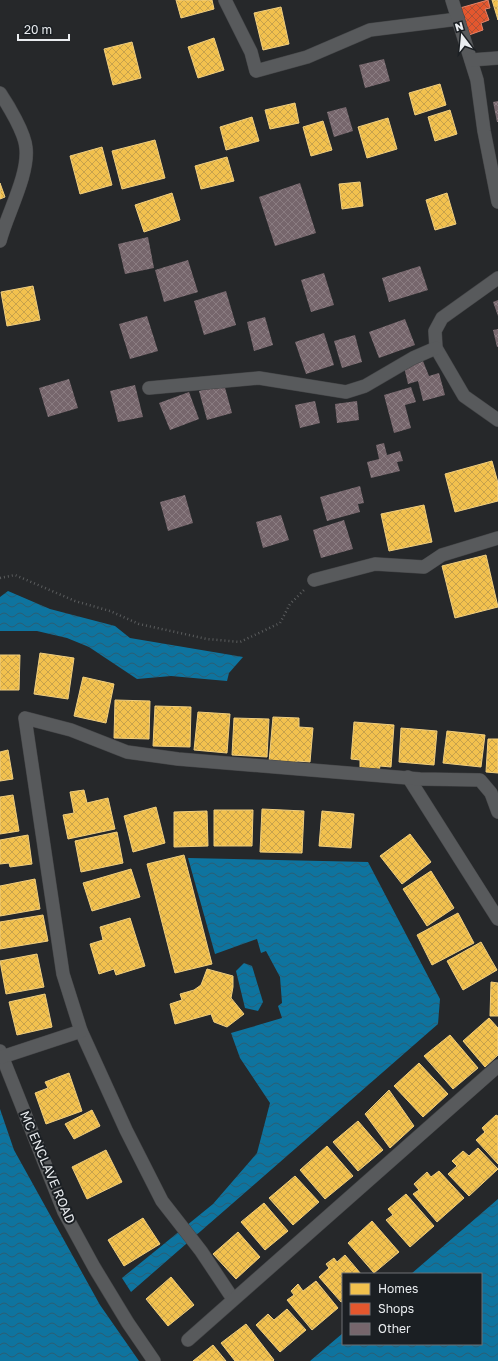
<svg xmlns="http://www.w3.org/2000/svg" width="498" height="1361" font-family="'Golos Text',sans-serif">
<defs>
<pattern id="water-waves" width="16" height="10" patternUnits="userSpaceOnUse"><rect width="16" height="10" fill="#0e749f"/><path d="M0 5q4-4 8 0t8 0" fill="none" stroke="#2a5e74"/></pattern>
<pattern id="homes-cross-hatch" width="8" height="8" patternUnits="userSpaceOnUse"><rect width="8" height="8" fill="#f2c14e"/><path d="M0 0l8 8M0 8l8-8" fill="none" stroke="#c7a24c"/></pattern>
<pattern id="shops-cross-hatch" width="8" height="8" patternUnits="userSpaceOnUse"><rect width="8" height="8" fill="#e4572e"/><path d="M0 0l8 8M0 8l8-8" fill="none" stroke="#ad5137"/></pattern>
<pattern id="building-cross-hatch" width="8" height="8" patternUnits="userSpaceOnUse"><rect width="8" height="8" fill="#76666c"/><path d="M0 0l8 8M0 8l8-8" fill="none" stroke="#8a7c81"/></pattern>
</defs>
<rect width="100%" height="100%" fill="#26282a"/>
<!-- water -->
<g fill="url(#water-waves)">
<path d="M8,591L50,609L115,626L130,638L243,657L229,673L227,681L171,676L137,679L89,647L67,638L37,631H0V597Z"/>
<path d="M188,858L368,862L440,999L438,1024L131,1292L122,1278L213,1204L257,1153L270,1103L240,1058L231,1033L282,1018L278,1006L282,1003L280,977L266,951L261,953L257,939L215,954Z"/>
<path d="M244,963L252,966L263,1002L258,1011L245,1008L236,971Z"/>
<path d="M0,1109L14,1150L100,1305L139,1361H0Z"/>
<path d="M498,1199V1361H310L343,1333V1344H481V1274H411Z"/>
</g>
<!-- homes -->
<g fill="url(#homes-cross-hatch)" stroke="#f0ce7f">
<path d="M176,0H212L214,9L181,18Z"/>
<path d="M492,0H498V20Z"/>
<path d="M281,7L289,44L263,50L254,13Z"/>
<path d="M214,38L224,70L198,78L188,47Z"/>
<path d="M132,42L141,78L113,85L104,49Z"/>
<path d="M440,84L446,105L415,115L409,93Z"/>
<path d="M295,103L299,123L270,129L265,110Z"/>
<path d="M450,110L457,134L435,141L428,117Z"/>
<path d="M252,117L259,141L226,150L220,127Z"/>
<path d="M388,118L397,149L367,158L358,127Z"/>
<path d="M323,121L332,150L311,156L303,127Z"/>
<path d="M155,140L165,178L122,189L112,151Z"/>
<path d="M102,147L112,185L80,194L70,156Z"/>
<path d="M227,157L234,181L201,189L195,166Z"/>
<path d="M360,182L363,206L342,209L339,184Z"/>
<path d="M0,183L5,197L0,199Z"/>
<path d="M172,193L180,220L144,232L135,205Z"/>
<path d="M447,193L456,224L435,230L426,200Z"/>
<path d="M33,286L40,320L7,326L1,292Z"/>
<path d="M492,461L498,483V501L455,512L445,474Z"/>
<path d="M424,505L432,542L389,551L381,514Z"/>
<path d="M486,555L498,607L455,618L442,566Z"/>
<path d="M40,653L74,658L68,699L34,694Z"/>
<path d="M0,655H20L19,690H0Z"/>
<path d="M83,677L114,684L106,723L74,716Z"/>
<path d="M115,700L150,701L149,739L114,738Z"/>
<path d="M155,706L191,707L190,747L153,746Z"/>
<path d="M198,712L230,714L227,753L194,750Z"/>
<path d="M273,717L299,718V727L313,728L310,762L297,761V764L269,762Z"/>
<path d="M234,718L269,719L267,757L232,755Z"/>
<path d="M354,722L394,725L391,767L380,766L379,772L360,770V760L351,759Z"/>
<path d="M401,728L437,731L434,765L399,762Z"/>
<path d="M447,731L485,735L481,767L443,763Z"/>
<path d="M488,739H498V773L486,772Z"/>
<path d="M8,750L13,779L0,781V752Z"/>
<path d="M84,790L87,803L108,798L115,829L68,839L63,815L74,813L70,792Z"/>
<path d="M13,795L19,831L0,834V797Z"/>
<path d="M156,807L165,843L133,852L124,816Z"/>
<path d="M262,809L304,811L302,853L260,852Z"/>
<path d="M214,810H253L252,846H214Z"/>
<path d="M207,811L208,846L174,847V812Z"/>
<path d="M322,811L354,814L351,848L319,846Z"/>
<path d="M117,832L123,863L81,872L75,841Z"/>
<path d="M410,834L431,862L402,884L380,856Z"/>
<path d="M28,835L32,864L10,867L9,863L0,864V840Z"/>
<path d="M184,855L212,964L175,973L147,864Z"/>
<path d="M131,869L140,897L92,911L83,883Z"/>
<path d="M431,871L454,908L427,926L403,889Z"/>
<path d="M35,879L40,909L0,916V886Z"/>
<path d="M458,913L474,943L432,965L417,935Z"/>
<path d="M43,915L48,941L0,949V922Z"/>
<path d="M130,918L145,966L116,975L114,969L99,974L90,944L103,940L100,927Z"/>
<path d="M481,942L497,970L463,990L447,961Z"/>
<path d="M37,954L44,987L6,994L0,961Z"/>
<path d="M207,969L233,976V987L231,998L244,1014L227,1027L214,1022L211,1014L175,1024L170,1004L182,1000L180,994L194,990L201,985Z"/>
<path d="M491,982L498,983V1016H490Z"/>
<path d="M45,994L52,1027L17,1035L9,1002Z"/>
<path d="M489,1018L498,1028V1055L485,1067L463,1041Z"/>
<path d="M450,1035L478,1068L453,1089L424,1056Z"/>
<path d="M419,1063L448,1094L423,1117L394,1086Z"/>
<path d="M69,1073L82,1111L46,1124L35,1093L48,1088L45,1082Z"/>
<path d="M389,1090L414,1126L390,1148L365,1114Z"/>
<path d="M92,1110L100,1126L74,1139L65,1124Z"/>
<path d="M496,1115L498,1116V1164L476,1140L485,1132L482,1128Z"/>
<path d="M358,1121L383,1150L358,1171L333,1142Z"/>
<path d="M327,1146L353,1176L325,1199L300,1170Z"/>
<path d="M478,1148L498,1169L469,1196L448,1174L457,1166L452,1161L463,1151L469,1156Z"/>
<path d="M106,1150L122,1182L87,1199L72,1167Z"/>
<path d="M439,1171L464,1198L437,1222L413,1194L419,1190L414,1184L427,1172L431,1177Z"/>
<path d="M295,1176L319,1202L293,1225L269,1198Z"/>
<path d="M406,1194L434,1226L410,1247L386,1220L393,1215L388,1209Z"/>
<path d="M264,1203L288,1231L265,1250L241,1222Z"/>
<path d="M143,1218L160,1244L124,1266L108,1240Z"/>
<path d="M372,1221L399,1252L374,1273L348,1243Z"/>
<path d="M238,1232L260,1257L236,1279L213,1254Z"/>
<path d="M345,1255L361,1274H343V1301L341,1302L319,1277L329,1268L326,1264L334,1258L337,1262Z"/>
<path d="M171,1277L194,1305L168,1326L146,1299Z"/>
<path d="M316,1281L338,1308L312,1330L287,1300L294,1295L291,1291L298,1284L303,1291Z"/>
<path d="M287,1309L306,1330L280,1352L256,1325L268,1314L274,1320Z"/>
<path d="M246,1324L274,1360L273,1361H235L221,1343Z"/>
<path d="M213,1345L226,1361H193Z"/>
</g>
<!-- shops -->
<path fill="url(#shops-cross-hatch)" stroke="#e68468" d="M488,0L490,8L485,9L489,20L481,23L483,30L469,35L460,8Z"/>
<!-- building -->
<g fill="url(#building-cross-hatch)">
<path d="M384,59L390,81L365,88L359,65Z"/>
<path d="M498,101V122H497L493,102Z"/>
<path d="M346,107L353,131L334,137L327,112Z"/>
<path d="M300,183L316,233L275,246L259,197Z"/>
<path d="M148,237L154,268L125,274L118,244Z"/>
<path d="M188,260L198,292L164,302L155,270Z"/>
<path d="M420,266L428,290L389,302L382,278Z"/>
<path d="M324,273L334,305L311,312L301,280Z"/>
<path d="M226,291L236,325L204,335L194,301Z"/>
<path d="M498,300V316L493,302Z"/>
<path d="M147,316L158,351L130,359L119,324Z"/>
<path d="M265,317L273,345L254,351L247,322Z"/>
<path d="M405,319L415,345L379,358L369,332Z"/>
<path d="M498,329V347H497L493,330Z"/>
<path d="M324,333L334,365L306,374L295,342Z"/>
<path d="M355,335L362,362L342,368L334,341Z"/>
<path d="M423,361L429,376L439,373L445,395L423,401L418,381L408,384L404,367Z"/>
<path d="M69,379L78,408L48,417L39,388Z"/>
<path d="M224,384L232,413L207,420L199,391Z"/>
<path d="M135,385L143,417L118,422L110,391Z"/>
<path d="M411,387L416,402L405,405L411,428L394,433L384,395Z"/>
<path d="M189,392L199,419L170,430L159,403Z"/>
<path d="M315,401L320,423L300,428L295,405Z"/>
<path d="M357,401L359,420L337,423L335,404Z"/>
<path d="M384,443L387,455L400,451L403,461L397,462L400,471L371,478L367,462L379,459L376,445Z"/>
<path d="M360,486L364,503L358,504L360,512L327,521L320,497Z"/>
<path d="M185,495L193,523L168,531L160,502Z"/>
<path d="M281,515L289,540L263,548L256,522Z"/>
<path d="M344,520L353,549L321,558L313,530Z"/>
</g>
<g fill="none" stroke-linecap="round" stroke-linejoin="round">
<!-- street casing -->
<g stroke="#444547" stroke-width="14">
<g id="street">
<path d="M225,0L251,52L256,71L307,57L370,30L458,19"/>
<path d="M452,0L477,80L484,131L498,202"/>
<path d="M471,60L498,58"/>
<path d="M0,93C8,105 25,133 26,148C29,175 7,214 0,241"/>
<path d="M498,278L442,318L435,331L436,348L464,396L498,420"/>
<path d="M149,388L259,378L346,392L365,386L413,358L436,348"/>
<path d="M314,580L375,564L424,567L442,555L498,538"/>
<path d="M408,777L498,919"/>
<path d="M81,1031L126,1130L162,1201L201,1251L233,1299"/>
<path d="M0,1051L64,1212L94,1267L128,1323L154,1361"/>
<path d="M2,1057L81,1031L63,974L25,718L71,730L127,752L178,759L420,779L480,780L491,793L498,812"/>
<path d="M188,1340L498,1066"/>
</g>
</g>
<!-- path -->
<path stroke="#5b5d5e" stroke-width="2.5" stroke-dasharray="1 3" stroke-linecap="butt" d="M0,578L15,575L75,601L110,611L139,624L207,639L240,642L280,623L290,604L304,590"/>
<!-- street -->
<use href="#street" stroke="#585a5c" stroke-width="13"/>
</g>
<g text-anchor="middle" stroke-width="4" stroke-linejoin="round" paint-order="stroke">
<!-- street labels -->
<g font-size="13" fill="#eaedf0" stroke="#1b1f23">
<text transform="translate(48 1167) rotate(67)" y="5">MC ENCLAVE ROAD</text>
</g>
</g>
<!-- legend -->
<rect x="342" y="1273" width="140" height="72" fill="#1b1f23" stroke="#6e7175"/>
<rect x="350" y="1283" width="20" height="12" fill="#f2c14e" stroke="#6e7175"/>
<text x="378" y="1293" font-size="12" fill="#eaedf0">Homes</text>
<rect x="350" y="1303" width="20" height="12" fill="#e4572e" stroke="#6e7175"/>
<text x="378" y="1313" font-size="12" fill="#eaedf0">Shops</text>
<rect x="350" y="1323" width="20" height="12" fill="#76666c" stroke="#6e7175"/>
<text x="378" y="1333" font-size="12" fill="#eaedf0">Other</text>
<!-- north arrow -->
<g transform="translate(462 36) rotate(344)" stroke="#1b1f23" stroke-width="3" paint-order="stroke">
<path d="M0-3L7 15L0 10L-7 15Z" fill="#eaedf0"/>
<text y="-6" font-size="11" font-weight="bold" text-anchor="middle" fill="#eaedf0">N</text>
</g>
<!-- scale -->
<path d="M18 34v6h51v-6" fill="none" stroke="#eaedf0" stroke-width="2"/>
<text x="24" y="34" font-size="12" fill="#eaedf0" stroke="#1b1f23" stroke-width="3" paint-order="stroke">20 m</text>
</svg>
